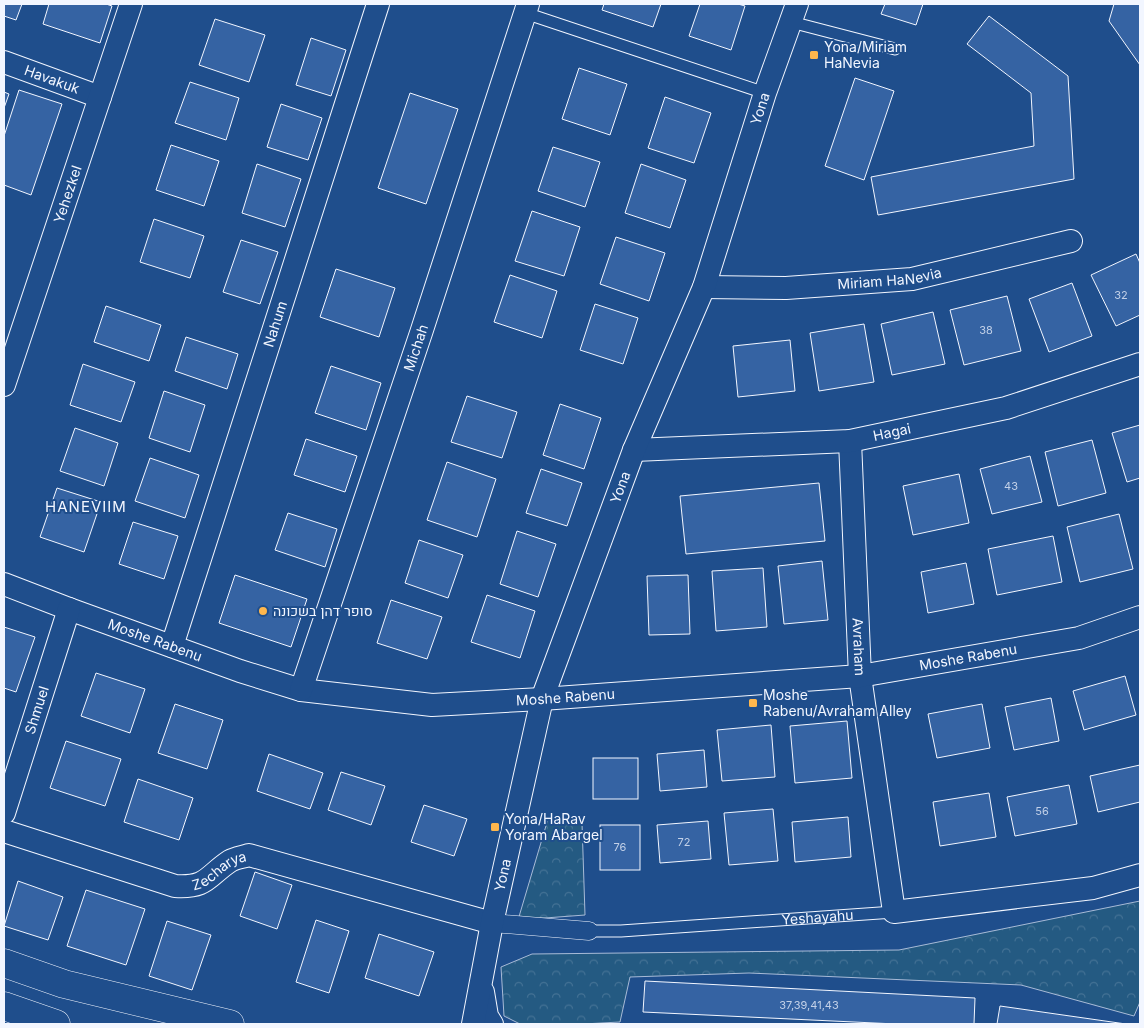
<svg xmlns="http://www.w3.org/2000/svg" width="1144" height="1028" font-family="Inter,Heebo,sans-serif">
<defs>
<pattern id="park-crowns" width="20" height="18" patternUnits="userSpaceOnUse" patternTransform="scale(1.25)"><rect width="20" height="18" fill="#245a82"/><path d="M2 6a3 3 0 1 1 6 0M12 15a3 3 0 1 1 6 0" fill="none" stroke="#447295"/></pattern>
</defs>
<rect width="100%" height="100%" fill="#1f4e8c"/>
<!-- park -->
<g fill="url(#park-crowns)" stroke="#a8bbd7">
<path d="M548,819L582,823L585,915L518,920Z"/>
<path d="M1140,901V1002L1134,1016L1021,985L749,973L630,977L620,1022L583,1024H520L504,1016L501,967L532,954L899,950Z"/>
</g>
<!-- building -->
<g fill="#3563a3" stroke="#f2f6ff">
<path d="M4,4H22L16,20L4,16Z"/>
<path d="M49,4H106L112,6L100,43L43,24Z"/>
<path d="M604,4H661L653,27L602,10Z"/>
<path d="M700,4H738L745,6L731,50L689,36Z"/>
<path d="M885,4H923L916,25L881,14Z"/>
<path d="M1114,4H1140V65L1109,21Z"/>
<path d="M989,16L1068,76L1074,179L878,215L871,177L1034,146L1031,93L967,44Z"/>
<path d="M215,19L265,35L249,82L199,65Z"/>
<path d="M311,38L346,50L331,96L296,85Z"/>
<path d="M579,68L627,84L610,135L562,119Z"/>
<path d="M855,78L894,91L864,180L825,166Z"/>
<path d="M190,82L239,98L226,140L175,123Z"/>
<path d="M19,90L62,104L31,195L4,185V136Z"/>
<path d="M4,92L9,94L4,108Z"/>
<path d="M410,93L458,109L426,204L378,188Z"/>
<path d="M665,97L711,113L694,163L648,148Z"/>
<path d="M281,104L322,118L308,160L267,147Z"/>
<path d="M171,145L219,161L204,206L156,190Z"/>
<path d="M553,147L600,162L585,207L538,191Z"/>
<path d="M257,164L301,179L285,227L242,213Z"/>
<path d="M641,164L686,180L670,228L625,213Z"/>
<path d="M532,211L580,227L564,276L515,261Z"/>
<path d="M154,219L204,236L190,278L140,262Z"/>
<path d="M616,237L665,253L649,301L600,284Z"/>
<path d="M241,240L278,252L260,304L223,292Z"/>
<path d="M1136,254L1140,263V315L1116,326L1091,275Z"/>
<path d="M336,269L395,288L379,337L320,317Z"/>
<path d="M510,275L557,291L542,338L494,322Z"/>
<path d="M1072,283L1092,336L1049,352L1029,299Z"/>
<path d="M1007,296L1021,351L964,365L950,310Z"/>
<path d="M595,304L638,318L623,364L580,350Z"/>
<path d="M106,306L161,325L149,361L94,342Z"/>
<path d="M933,312L945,364L892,375L881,324Z"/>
<path d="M864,324L874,382L819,391L810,333Z"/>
<path d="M186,337L238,354L227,389L175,371Z"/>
<path d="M790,340L795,391L738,397L733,346Z"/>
<path d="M83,364L135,382L121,422L70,405Z"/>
<path d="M331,366L381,383L366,430L315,413Z"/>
<path d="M164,391L205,405L190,452L149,438Z"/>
<path d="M467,396L517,412L502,458L451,442Z"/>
<path d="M560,404L601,418L584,469L543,455Z"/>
<path d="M1140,425V478L1127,482L1112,433Z"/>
<path d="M75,428L118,443L104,486L60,471Z"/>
<path d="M306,439L357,456L345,492L294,475Z"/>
<path d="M1092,440L1106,493L1058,506L1045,452Z"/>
<path d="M1030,456L1042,502L992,514L980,469Z"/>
<path d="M150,458L199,475L185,518L135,501Z"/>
<path d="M447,462L496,479L477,537L427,520Z"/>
<path d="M541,469L582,483L567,526L526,513Z"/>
<path d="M959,474L969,523L913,535L903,486Z"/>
<path d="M819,483L825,541L686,554L680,496Z"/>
<path d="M57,488L101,502L84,552L40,537Z"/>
<path d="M288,513L337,529L325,567L275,550Z"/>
<path d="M1119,514L1133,569L1080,582L1067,527Z"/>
<path d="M133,522L178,536L164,579L119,564Z"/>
<path d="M517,531L556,544L538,597L500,584Z"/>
<path d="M1053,536L1062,582L997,595L988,549Z"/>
<path d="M419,540L463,555L448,598L405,583Z"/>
<path d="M822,561L828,620L784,624L778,566Z"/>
<path d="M966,563L974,604L928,613L921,572Z"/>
<path d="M763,568L767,627L716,631L712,571Z"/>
<path d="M235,575L307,599L291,647L219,623Z"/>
<path d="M688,575L690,634L649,635L647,576Z"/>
<path d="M487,595L535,611L520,658L471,642Z"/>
<path d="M391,600L442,617L427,659L377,643Z"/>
<path d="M4,627L35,637L16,692L4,688Z"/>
<path d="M96,673L145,689L130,733L81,716Z"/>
<path d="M1125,676L1136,715L1084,730L1073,691Z"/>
<path d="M1051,698L1059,741L1014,750L1005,707Z"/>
<path d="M175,704L223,720L207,769L158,753Z"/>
<path d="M982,704L990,748L937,758L928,714Z"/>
<path d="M847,721L852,778L795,783L790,726Z"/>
<path d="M771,725L775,777L722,781L717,730Z"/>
<path d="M66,741L121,759L105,806L50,788Z"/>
<path d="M704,750L707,787L660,791L657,754Z"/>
<path d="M269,754L323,773L310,809L257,791Z"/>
<rect x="593" y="758" width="45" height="41"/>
<path d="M1140,765V802L1098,812L1090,776Z"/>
<path d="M341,772L385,786L371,825L328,810Z"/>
<path d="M138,779L193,798L179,840L124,822Z"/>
<path d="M1069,785L1077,824L1015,836L1007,797Z"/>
<path d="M989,793L996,837L940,846L933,802Z"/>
<path d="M424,805L467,819L454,856L411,842Z"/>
<path d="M773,809L778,861L729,865L724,813Z"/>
<path d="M848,817L851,857L795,862L792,822Z"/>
<path d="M708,821L711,859L660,863L657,825Z"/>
<rect x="600" y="825" width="40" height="45"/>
<path d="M255,872L292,885L277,929L240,916Z"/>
<path d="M18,881L63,897L48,940L4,926Z"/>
<path d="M86,890L145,909L126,965L67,946Z"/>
<path d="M316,920L349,931L329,993L296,982Z"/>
<path d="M167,921L211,935L192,990L149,976Z"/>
<path d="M379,934L434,952L419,996L365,978Z"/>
<path d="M645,981L975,998L974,1024H896L643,1012Z"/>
<path d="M1000,1006L1126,1024H997Z"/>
</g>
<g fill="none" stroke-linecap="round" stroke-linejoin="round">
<!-- service casing -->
<g stroke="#f2f6ff" stroke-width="13">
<g id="service">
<path d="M525,13L765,93"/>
<path d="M791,22L895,49"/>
<path id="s1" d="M589,931H621L894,912"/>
</g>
</g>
<!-- pedestrian casing -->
<g stroke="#f2f6ff" stroke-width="19">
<path id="pedestrian" d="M492,923L589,931"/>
</g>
<!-- minor casing -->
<g stroke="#f2f6ff" stroke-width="24">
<g id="minor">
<path id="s2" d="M4,62L100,97"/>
<path id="s3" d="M704,287L786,288L912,279L1071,241"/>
<path id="s4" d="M4,385L131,4"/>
<path id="s5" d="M850,441L860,676L894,912L1093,888L1140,875"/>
<path id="s6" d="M634,450L850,441L1006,408L1140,364"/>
<path id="s7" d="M4,584L69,609L240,671L301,690L432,705L542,699L860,676L1079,638L1140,617"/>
<path id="s8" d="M172,646L378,4"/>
<path id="s9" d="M301,690L421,333L528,4"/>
<path id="s10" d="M4,813L69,609"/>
<path id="s11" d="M4,831L175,886C208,888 207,876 230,861C235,858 243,857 249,855L492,923"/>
<path d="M483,992L487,1016L492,1024"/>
<path id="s12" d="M473,1024L492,923L542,699L634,450L704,287L765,93L797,4"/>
</g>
</g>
<!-- tertiary casing -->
<g stroke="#f2f6ff" stroke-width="29">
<g id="tertiary">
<path d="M4,963L64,984L230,1024"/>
<path d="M4,1006L56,1024"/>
</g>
</g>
<!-- service -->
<use href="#service" stroke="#1f4e8c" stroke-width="11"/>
<!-- pedestrian -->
<use href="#pedestrian" stroke="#1f4e8c" stroke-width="18"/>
<!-- minor -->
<use href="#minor" stroke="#1f4e8c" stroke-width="22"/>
<!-- tertiary -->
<use href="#tertiary" stroke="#1f4e8c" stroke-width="28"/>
</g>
<!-- markers -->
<g fill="#ffb74d" stroke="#1f4e8c" stroke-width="2">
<rect x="809" y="50" width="10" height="10" rx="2.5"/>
<circle cx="263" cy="611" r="5"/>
<rect x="748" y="698" width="10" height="10" rx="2.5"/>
<rect x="490" y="822" width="10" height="10" rx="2.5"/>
</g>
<g text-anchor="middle" stroke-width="4" stroke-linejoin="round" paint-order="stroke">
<!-- number labels -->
<g font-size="11" fill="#c3d1e8">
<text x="1121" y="299">32</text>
<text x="986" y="334">38</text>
<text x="1011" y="490">43</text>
<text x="1042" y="815">56</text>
<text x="684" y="846">72</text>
<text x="620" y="851">76</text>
<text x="809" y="1009">37,39,41,43</text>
</g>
<!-- poi labels -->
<g font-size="14" fill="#f2f6ff" stroke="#1f4e8c" text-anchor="start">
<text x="824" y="52">Yona/Miriam<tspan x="824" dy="16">HaNevia</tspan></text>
<text x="273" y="616">סופר דהן בשכונה</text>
<text x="763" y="700">Moshe<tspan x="763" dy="16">Rabenu/Avraham Alley</tspan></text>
<text x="505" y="824">Yona/HaRav<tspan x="505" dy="16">Yoram Abargel</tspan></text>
</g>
<!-- street labels -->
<g font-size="14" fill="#f2f6ff" stroke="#1f4e8c">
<text dy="5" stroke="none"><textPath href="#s2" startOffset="51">Havakuk</textPath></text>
<text dy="5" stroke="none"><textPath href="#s12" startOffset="962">Yona</textPath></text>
<text dy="5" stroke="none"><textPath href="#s4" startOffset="201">Yehezkel</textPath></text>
<text dy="5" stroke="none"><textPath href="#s3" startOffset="186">Miriam HaNevia</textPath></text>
<text dy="5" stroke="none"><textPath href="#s8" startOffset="338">Nahum</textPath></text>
<text dy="5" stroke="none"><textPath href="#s9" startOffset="361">Michah</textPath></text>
<text dy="5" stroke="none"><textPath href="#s6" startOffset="259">Hagai</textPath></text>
<text dy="5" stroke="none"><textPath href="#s12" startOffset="558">Yona</textPath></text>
<text dy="5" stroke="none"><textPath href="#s7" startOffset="161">Moshe Rabenu</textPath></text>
<text dy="5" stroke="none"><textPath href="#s5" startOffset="206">Avraham</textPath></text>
<text dy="5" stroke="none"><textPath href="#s7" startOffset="986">Moshe Rabenu</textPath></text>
<text dy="5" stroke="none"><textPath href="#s7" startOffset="581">Moshe Rabenu</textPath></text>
<text dy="5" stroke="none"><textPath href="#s10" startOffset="108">Shmuel</textPath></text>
<text dy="5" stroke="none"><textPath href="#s11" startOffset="228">Zecharya</textPath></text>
<text dy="5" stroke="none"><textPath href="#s12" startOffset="152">Yona</textPath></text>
<text dy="5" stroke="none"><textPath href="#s1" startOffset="229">Yeshayahu</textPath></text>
</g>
<!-- neighbourhood labels -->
<g font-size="15" letter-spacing="1" fill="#f2f6ff" stroke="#1f4e8c">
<text x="86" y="512">HANEVIIM</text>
</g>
</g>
<!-- border -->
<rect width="1144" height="1028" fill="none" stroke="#f2f6ff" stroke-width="10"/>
</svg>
